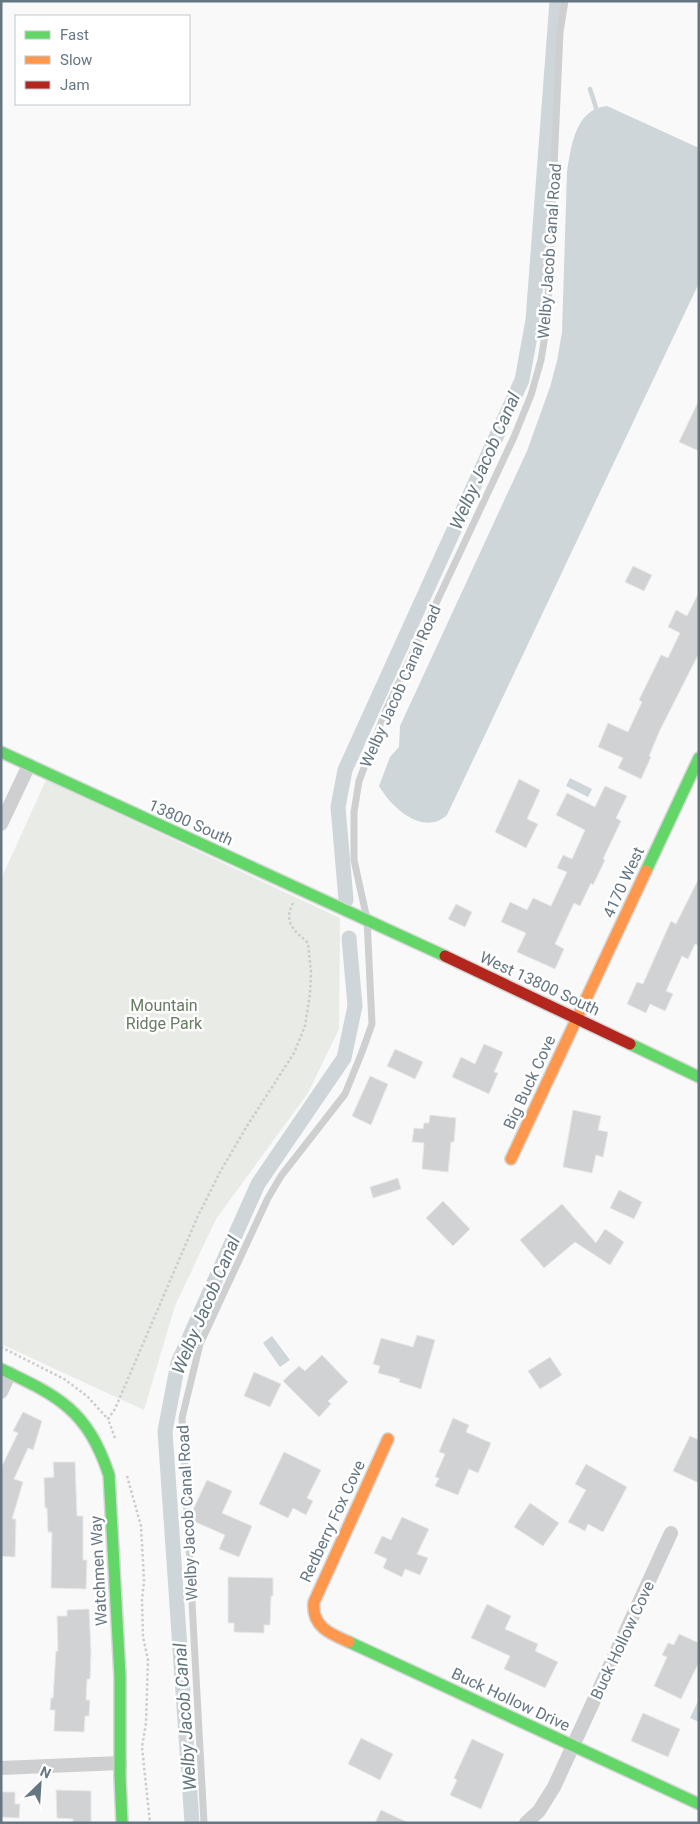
<svg xmlns="http://www.w3.org/2000/svg" width="700" height="1824" font-family="Roboto,sans-serif">
<rect width="100%" height="100%" fill="#f9f9f9"/>
<!-- green -->
<path fill="#e8ebe6" d="M46,780L340,918L339,1029L308,1093L216,1219L175,1306L144,1410L1,1344V879Z"/>
<!-- water -->
<g fill="#ced6d9">
<path d="M607,106L699,148V283L447,815C423,837 391,807 379,786L390,757L399,747L400,726L527,451L550,387L557,361L562,332L567,172C571,147 575,109 607,106Z"/>
<path d="M570,778L592,789L588,797L566,786Z"/>
<path d="M272,1336L290,1360L280,1367L263,1343Z"/>
<path d="M699,1699V1722L690,1718Z"/>
</g>
<g fill="none" stroke-linecap="round" stroke-linejoin="round">
<!-- stream -->
<path stroke="#ced6d9" stroke-width="4.5" d="M590,89L598,114"/>
<!-- canal -->
<g stroke="#ced6d9" stroke-width="15">
<path d="M346,900L338,807L345,770L522,380L533,320L557,1"/>
<path d="M192,1823L165,1431L178,1363L258,1184L344,1058L355,1006L349,938"/>
</g>
</g>
<!-- building -->
<g fill="#d0d2d3" stroke="#e8e8e8">
<path d="M699,400V451L679,442Z"/>
<path d="M633,566L652,575L644,591L625,582Z"/>
<path d="M699,592V653L660,730L649,756L651,757L641,779L618,768L623,758L598,747L608,723L628,732L642,702L639,700L661,655L668,658L680,633L668,627L676,610L687,616Z"/>
<path d="M519,779L540,790L527,819L538,824L526,848L495,832Z"/>
<path d="M605,786L627,796L616,818L621,821L603,859L605,860L593,885L591,883L580,906L574,903L555,944L564,949L555,969L517,952L526,933L501,922L510,902L527,910L533,898L551,906L567,872L557,868L563,855L572,859L585,830L556,815L567,793L595,807Z"/>
<path d="M699,878V946L695,944L688,959L682,956L666,991L673,994L665,1011L650,1004L646,1013L627,1004L637,982L643,984L671,921L676,924Z"/>
<path d="M456,904L472,912L465,927L448,919Z"/>
<path d="M484,1044L503,1052L494,1072L498,1073L489,1094L452,1077L461,1057L475,1064Z"/>
<path d="M395,1049L423,1062L415,1079L387,1066Z"/>
<path d="M370,1076L388,1084L371,1125L352,1116Z"/>
<path d="M573,1110L601,1116L598,1130L608,1132L603,1157L596,1155L592,1173L563,1167Z"/>
<path d="M430,1115L456,1118L454,1142H451L448,1172L422,1169L424,1143L412,1142L414,1128L423,1129L424,1123H429Z"/>
<path d="M398,1178L401,1189L373,1198L370,1187Z"/>
<path d="M619,1190L642,1202L634,1219L610,1208Z"/>
<path d="M443,1201L470,1229L453,1246L426,1218Z"/>
<path d="M562,1204L596,1243L605,1229L624,1242L610,1265L575,1242L544,1268L520,1240Z"/>
<path d="M417,1335L435,1340L421,1389L399,1382L400,1379L378,1373L380,1366L373,1364L381,1338L413,1347Z"/>
<path d="M322,1355L348,1382L328,1401L331,1404L319,1417L283,1381L299,1366L305,1371Z"/>
<path d="M550,1357L562,1375L540,1389L528,1371Z"/>
<path d="M254,1372L281,1384L270,1407L244,1396Z"/>
<path d="M23,1412L42,1421L33,1450L28,1448L14,1479L23,1482L12,1519H16L15,1557L1,1556V1468L18,1433L13,1431Z"/>
<path d="M453,1418L469,1425L466,1432L491,1443L478,1473L469,1469L458,1495L435,1486L439,1478L435,1477L445,1454L439,1452Z"/>
<path d="M690,1436L699,1440V1483L673,1471Z"/>
<path d="M284,1452L321,1470L307,1498L313,1501L306,1515L293,1508L288,1518L259,1504Z"/>
<path d="M53,1462H75L77,1516H83V1560H87L86,1589L51,1588L52,1532H48L47,1508H45L44,1478L54,1477Z"/>
<path d="M586,1464L627,1487L603,1532L588,1524L585,1531L568,1522L586,1490L575,1484Z"/>
<path d="M207,1480L232,1491L222,1513L252,1526L239,1557L219,1549L225,1535L193,1521L192,1512Z"/>
<path d="M530,1503L559,1523L543,1546L514,1527Z"/>
<path d="M402,1517L429,1529L417,1554L428,1558L420,1575L405,1569L402,1577L383,1568L387,1559L374,1553L382,1536L391,1540Z"/>
<path d="M228,1577L273,1578V1596H271L270,1625H264V1633L234,1632V1623H228Z"/>
<path d="M487,1604L511,1616L505,1629L538,1644L535,1651L558,1662L545,1688L504,1669L510,1656L471,1638Z"/>
<path d="M89,1609L91,1652L90,1679H87L86,1700H90L89,1716H85L84,1732L54,1731L55,1710H50L51,1698H53L56,1651H58L57,1616H67V1610Z"/>
<path d="M679,1634L699,1643V1662L681,1699L654,1686L667,1657L662,1655L668,1643L674,1645Z"/>
<path d="M643,1713L680,1729L668,1757L631,1741Z"/>
<path d="M361,1738L393,1754L380,1780L348,1764Z"/>
<path d="M472,1739L504,1754L481,1809L450,1795L457,1780L454,1778Z"/>
<path d="M56,1790L91,1791V1823H73V1819L57,1818Z"/>
<path d="M1,1792H15V1804H20L19,1818L1,1817Z"/>
<path d="M381,1810L409,1823H375Z"/>
</g>
<g fill="none" stroke-linecap="round" stroke-linejoin="round">
<!-- fast casing -->
<g stroke="#d5d6d7" stroke-width="14">
<g id="fast">
<path d="M1,752L445,956"/>
<path d="M646,871L699,758"/>
<path d="M630,1044L699,1077"/>
<path d="M1,1369C60,1397 87,1410 109,1475L120,1676V1777L122,1823"/>
<path d="M349,1642L699,1804"/>
</g>
</g>
<!-- slow casing -->
<g stroke="#d5d6d7" stroke-width="14">
<g id="slow">
<path d="M511,1159L646,871"/>
<path d="M349,1642C330,1634 311,1626 314,1602L388,1439"/>
</g>
</g>
<!-- jam casing -->
<g stroke="#d5d6d7" stroke-width="14">
<path id="jam" d="M445,956L630,1044"/>
</g>
<!-- path -->
<g stroke="#cbcccd" stroke-width="2.5" stroke-dasharray="2.5 2.5" stroke-linecap="butt">
<path d="M1,1347L64,1379L87,1396L108,1419"/>
<path d="M115,1438L108,1419L115,1409L197,1218L220,1172L247,1126L294,1053L305,1026L310,994L311,972L308,943C294,930 283,923 293,903"/>
<path d="M127,1476L141,1526L144,1581L142,1600L143,1637L148,1660L146,1723L142,1747L150,1823"/>
</g>
<!-- lane -->
<path stroke="#cecfd0" stroke-width="7" d="M204,1823L182,1418L200,1344L268,1198L281,1176L345,1094L362,1052L372,1024L367,919L354,860V812L359,781L386,710L514,437L531,395L541,360L547,323L560,32L565,1"/>
<!-- street -->
<g stroke="#cecfd0" stroke-width="14">
<path d="M1,824L29,765"/>
<path d="M1,1392L10,1373"/>
<path d="M1,1768L120,1763"/>
<path d="M526,1823L539,1811L554,1787L671,1533"/>
</g>
<!-- fast -->
<use href="#fast" stroke="#63d668" stroke-width="11"/>
<!-- slow -->
<use href="#slow" stroke="#ff974d" stroke-width="11"/>
<!-- jam -->
<use href="#jam" stroke="#b3261e" stroke-width="11"/>
</g>
<g text-anchor="middle" stroke-width="5" stroke-linejoin="round" paint-order="stroke">
<!-- street labels -->
<g font-size="16" fill="#657683" stroke="#fff">
<text transform="translate(549 251) rotate(-86)" y="6">Welby Jacob Canal Road</text>
<text transform="translate(400 686) rotate(-66)" y="6">Welby Jacob Canal Road</text>
<text transform="translate(191 822) rotate(24)" y="6">13800 South</text>
<text transform="translate(623 882) rotate(-65)" y="6">4170 West</text>
<text transform="translate(540 983) rotate(25)" y="6">West 13800 South</text>
<text transform="translate(529 1082) rotate(-65)" y="6">Big Buck Cove</text>
<text transform="translate(187 1513) rotate(-93)" y="6">Welby Jacob Canal Road</text>
<text transform="translate(332 1521) rotate(-65)" y="6">Redberry Fox Cove</text>
<text transform="translate(98 1571) rotate(-93)" y="6">Watchmen Way</text>
<text transform="translate(622 1640) rotate(-65)" y="6">Buck Hollow Cove</text>
<text transform="translate(511 1699) rotate(25)" y="6">Buck Hollow Drive</text>
</g>
<!-- park labels -->
<g font-size="16" fill="#687a64" stroke="#fff">
<text x="164" y="1011">Mountain<tspan x="164" dy="18">Ridge Park</tspan></text>
</g>
<!-- water labels -->
<g font-size="18" font-style="italic" fill="#60757c" stroke="#fff">
<text transform="translate(485 461) rotate(-66)" y="6">Welby Jacob Canal</text>
<text transform="translate(206 1305) rotate(-67)" y="6">Welby Jacob Canal</text>
<text transform="translate(185 1717) rotate(-94)" y="6">Welby Jacob Canal</text>
</g>
</g>
<!-- border -->
<rect width="700" height="1824" fill="none" stroke="#657683" stroke-width="5"/>
<!-- legend -->
<rect x="15" y="15" width="175" height="90" fill="#ffffff" stroke="#c1c8cd"/>
<rect x="25" y="31" width="25" height="8" fill="#63d668" stroke="#c1c8cd"/>
<text x="60" y="40" font-size="15" fill="#657683">Fast</text>
<rect x="25" y="56" width="25" height="8" fill="#ff974d" stroke="#c1c8cd"/>
<text x="60" y="65" font-size="15" fill="#657683">Slow</text>
<rect x="25" y="81" width="25" height="8" fill="#b3261e" stroke="#c1c8cd"/>
<text x="60" y="90" font-size="15" fill="#657683">Jam</text>
<!-- north arrow -->
<g transform="translate(40 1784) rotate(25)" stroke="#ffffff" stroke-width="4" paint-order="stroke">
<path d="M0-4L9 19L0 12L-9 19Z" fill="#657683"/>
<text y="-8" font-size="14" font-weight="bold" text-anchor="middle" fill="#657683">N</text>
</g>
</svg>
